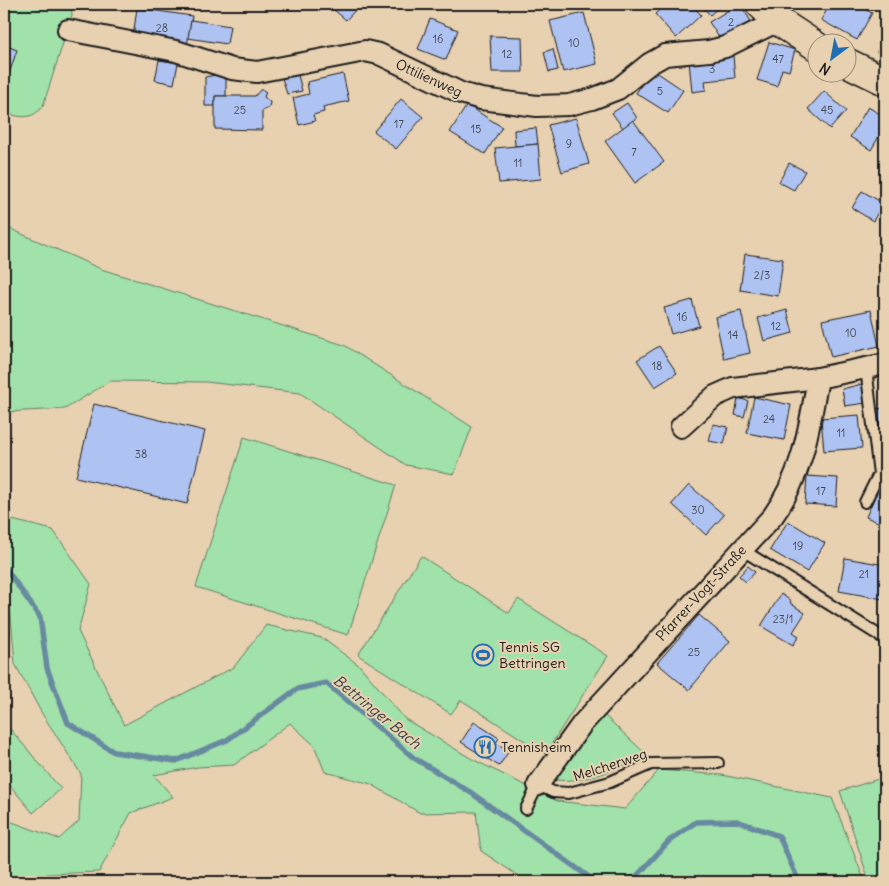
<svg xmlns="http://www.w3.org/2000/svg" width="889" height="886" font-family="Delius,sans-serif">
<rect width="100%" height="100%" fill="#e8d1b1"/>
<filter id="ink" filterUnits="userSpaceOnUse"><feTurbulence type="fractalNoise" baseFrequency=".02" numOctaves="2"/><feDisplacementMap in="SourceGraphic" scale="10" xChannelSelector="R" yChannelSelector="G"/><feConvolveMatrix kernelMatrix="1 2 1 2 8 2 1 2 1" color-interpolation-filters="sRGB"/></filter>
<g filter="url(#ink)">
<!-- green -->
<g fill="#a1e1aa" stroke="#5e7e63">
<path d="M4,4H71L72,15L43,106C31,121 21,117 4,113Z"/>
<path d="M4,226L101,269L344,345L472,427L454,474L406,465L300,393L206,382L110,381L65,409L4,412Z"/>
<path d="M244,437L396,485L348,635L196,587Z"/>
<path d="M4,518L53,530L91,584L78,631L124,725L234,667L266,625L322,638L360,666L405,719L472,759L557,801L625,809L659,770L722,775L832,798L865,882H555L553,879H523L481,851L476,812L420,813L371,784L325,772L314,745L290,723L234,765L198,767L154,775L173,797L131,813L99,872L47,874L41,882H4V819L59,839L79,821L81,774L41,712L15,664L10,605L4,602Z"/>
<path d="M421,556L509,613L518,599L608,656L545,754L461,700L451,714L358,655Z"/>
<path d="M603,714L647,755C616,769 589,783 554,780Z"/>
<path d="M11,730L61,789L33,813L4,778V736Z"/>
<path d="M885,777V876L869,881L840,791Z"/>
</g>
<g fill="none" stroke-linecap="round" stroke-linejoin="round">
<!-- stream -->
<g stroke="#678aa1" stroke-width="5.5">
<path d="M4,566L40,617L47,668L68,723L114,752L176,761L227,740L297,689L326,683L414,758L470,792L596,882"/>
<path d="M624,882L637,876L669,841L696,822L737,821L779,836L799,882"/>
</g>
</g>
<!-- building -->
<g fill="#afc3f2" stroke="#1c1c1c">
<path d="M327,4H361L346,20Z"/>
<path d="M666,4H691L701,15L676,38L655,14Z"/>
<path d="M700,4H722L710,15Z"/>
<path d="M739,4H740L752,23L722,42L709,22Z"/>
<path d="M830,4H855L872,13L857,40L821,20Z"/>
<path d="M137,8L192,16L187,46L133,37Z"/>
<path d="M584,13L597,64L563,72L550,21Z"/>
<path d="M430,19L458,30L446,60L418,49Z"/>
<path d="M191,20L230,26L227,44L188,38Z"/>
<path d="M885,32V56L877,52Z"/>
<path d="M490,36L522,37L523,72H492Z"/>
<path d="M769,42L795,50L789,71L782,69L777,86L757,80Z"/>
<path d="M4,45L17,50L9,74L4,72Z"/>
<path d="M553,49L558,70L549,72L544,52Z"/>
<path d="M733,56L735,78L705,81L706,90L692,92L689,61Z"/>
<path d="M159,60L178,63L174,84L155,80Z"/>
<path d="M652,69L683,90L668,113L636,93Z"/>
<path d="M297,71L302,91L287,94L281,75Z"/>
<path d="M226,73V96H215V106H205V77Z"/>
<path d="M343,74L349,101L323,107L324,112L313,115L315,121L299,125L293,98L309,94L307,82Z"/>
<path d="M260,90H263L266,92L264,97L270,102L269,108L262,111V130L215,129V96H255Z"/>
<path d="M824,91L846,111L830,129L808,109Z"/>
<path d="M401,99L423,117L396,149L374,131Z"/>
<path d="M627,103L637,118L623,128L612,113Z"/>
<path d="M467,105L502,127L485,154L450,132Z"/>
<path d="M868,107L885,117V126L871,150L850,137Z"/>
<path d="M576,118L589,164L562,172L548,125Z"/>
<path d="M633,120L664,162L635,183L605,141Z"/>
<path d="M536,128L538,144L515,146L514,130Z"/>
<path d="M538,144L541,179L499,183L495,148Z"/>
<path d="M789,163L805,171L794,190L779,182Z"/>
<path d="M862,191L883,203L873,221L852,208Z"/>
<path d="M885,248V274L880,249Z"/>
<path d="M745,254L783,259L778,296L740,290Z"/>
<path d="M692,300L699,326L671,334L664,308Z"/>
<path d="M787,310L793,333L764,341L758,318Z"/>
<path d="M871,310L879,346L831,357L822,320Z"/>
<path d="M741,311L750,353L724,359L715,317Z"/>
<path d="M659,346L677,373L655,387L637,360Z"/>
<path d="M862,384L866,403L845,406L842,389Z"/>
<path d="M754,397L791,405L784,440L747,433Z"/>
<path d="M738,398L748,401L744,417L735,415Z"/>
<path d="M94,404L205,431L187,504L76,477Z"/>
<path d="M885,408V450L877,409Z"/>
<path d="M859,415L862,448L824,451L821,418Z"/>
<path d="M713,424L728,427L724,444L709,441Z"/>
<path d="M807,476L838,478L836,506L805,504Z"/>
<path d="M689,485L724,515L706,535L672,504Z"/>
<path d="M879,487L885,489V525L866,517Z"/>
<path d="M788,521L825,543L807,572L770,550Z"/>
<path d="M845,558L885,565V583L883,599L839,591Z"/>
<path d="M748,566L755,572L746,582L739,576Z"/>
<path d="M781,594L791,601L790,603L805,613L793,632L799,636L793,645L761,626Z"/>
<path d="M699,615L730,641L689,690L657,663Z"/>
<path d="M474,722L499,738L496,743L509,751L499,766L461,742Z"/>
</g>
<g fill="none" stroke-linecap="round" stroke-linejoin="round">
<!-- service casing -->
<g stroke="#1c1c1c" stroke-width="14">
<g id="service">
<path d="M865,502L879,474L866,368"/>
<path d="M741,549L885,639"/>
<path d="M526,809L538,785L553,792L569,793L610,782L651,764L718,763"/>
</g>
</g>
<!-- minor casing -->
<g stroke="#1c1c1c" stroke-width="24">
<g id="minor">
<path d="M68,30L176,51L232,69L257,72L365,51L379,54L461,93L481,99L537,106L569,105L592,99L618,89L649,64L665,55L709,51L725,47L778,21"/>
<path d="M681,427L715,396L733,388L818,378L885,364"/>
<path d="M538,785L582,724L773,516C803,474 809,428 818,378"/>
</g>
</g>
<!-- secondary casing -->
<g stroke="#1c1c1c" stroke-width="31">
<g id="secondary">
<path d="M760,4L778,21L816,46"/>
<path d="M846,62L885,81"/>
</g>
</g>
<!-- service -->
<use href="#service" stroke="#e8d1b1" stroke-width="10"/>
<!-- minor -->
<use href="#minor" stroke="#e8d1b1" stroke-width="20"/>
<!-- secondary -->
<use href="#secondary" stroke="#e8d1b1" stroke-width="28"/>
</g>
</g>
<!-- icons -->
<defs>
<g id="stadium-ring" transform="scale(1.125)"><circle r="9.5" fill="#e8d1b1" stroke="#1f6fb2" stroke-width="1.5"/><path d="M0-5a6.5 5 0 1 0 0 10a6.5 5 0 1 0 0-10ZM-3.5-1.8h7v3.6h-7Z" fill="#1f6fb2"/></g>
<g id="restaurant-ring" transform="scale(1.125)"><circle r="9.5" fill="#e8d1b1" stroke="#1f6fb2" stroke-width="1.5"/><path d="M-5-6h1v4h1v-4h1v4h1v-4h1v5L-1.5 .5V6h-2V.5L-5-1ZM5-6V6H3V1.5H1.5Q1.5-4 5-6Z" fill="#1f6fb2"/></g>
</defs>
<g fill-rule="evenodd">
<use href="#stadium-ring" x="483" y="655"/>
<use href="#restaurant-ring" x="485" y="747"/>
</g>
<g text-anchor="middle" stroke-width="4" stroke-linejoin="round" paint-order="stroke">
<!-- number labels -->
<g font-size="11" fill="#414652">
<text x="731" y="26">2</text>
<text x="162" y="32">28</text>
<text x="438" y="43">16</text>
<text x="574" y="47">10</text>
<text x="507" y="58">12</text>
<text x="778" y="63">47</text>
<text x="712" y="73">3</text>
<text x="660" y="95">5</text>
<text x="240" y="114">25</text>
<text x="827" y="114">45</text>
<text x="399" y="128">17</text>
<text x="476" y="133">15</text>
<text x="569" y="148">9</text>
<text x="634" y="156">7</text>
<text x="518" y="167">11</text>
<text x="762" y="279">2/3</text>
<text x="682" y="321">16</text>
<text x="776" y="330">12</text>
<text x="851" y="337">10</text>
<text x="733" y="339">14</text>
<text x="657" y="370">18</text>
<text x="769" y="423">24</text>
<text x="841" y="437">11</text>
<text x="141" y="458">38</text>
<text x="821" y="495">17</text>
<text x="698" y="514">30</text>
<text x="798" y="550">19</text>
<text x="864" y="578">21</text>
<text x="783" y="623">23/1</text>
<text x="694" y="656">25</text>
</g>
<!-- street labels -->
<g font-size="14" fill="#1c1c1c" stroke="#e8d1b1">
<text transform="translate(429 78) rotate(25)" y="5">Ottilienweg</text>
<text transform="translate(701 593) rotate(-47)" y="5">Pfarrer-Vogt-Straße</text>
<text transform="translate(610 765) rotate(-18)" y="5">Melcherweg</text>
</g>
<!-- poi labels -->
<g font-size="14" fill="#1c1c1c" stroke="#e8d1b1" text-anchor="start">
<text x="499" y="652">Tennis SG<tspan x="499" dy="16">Bettringen</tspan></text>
<text x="501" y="752">Tennisheim</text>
</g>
<!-- water labels -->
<g font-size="15" font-style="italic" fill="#354148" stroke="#e8d1b1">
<text transform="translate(377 712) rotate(39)" y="5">Bettringer Bach</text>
</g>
</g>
<!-- margin -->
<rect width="889" height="886" fill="none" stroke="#e8d1b1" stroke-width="20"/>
<rect x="10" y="10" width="869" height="866" fill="none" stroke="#1c1c1c" stroke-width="2" filter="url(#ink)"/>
<!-- north arrow -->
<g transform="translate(832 58) rotate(212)"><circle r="24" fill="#e8d1b1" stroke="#968975"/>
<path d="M0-4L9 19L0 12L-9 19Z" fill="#1f6fb2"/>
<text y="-8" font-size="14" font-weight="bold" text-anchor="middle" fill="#1c1c1c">N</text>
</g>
</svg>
